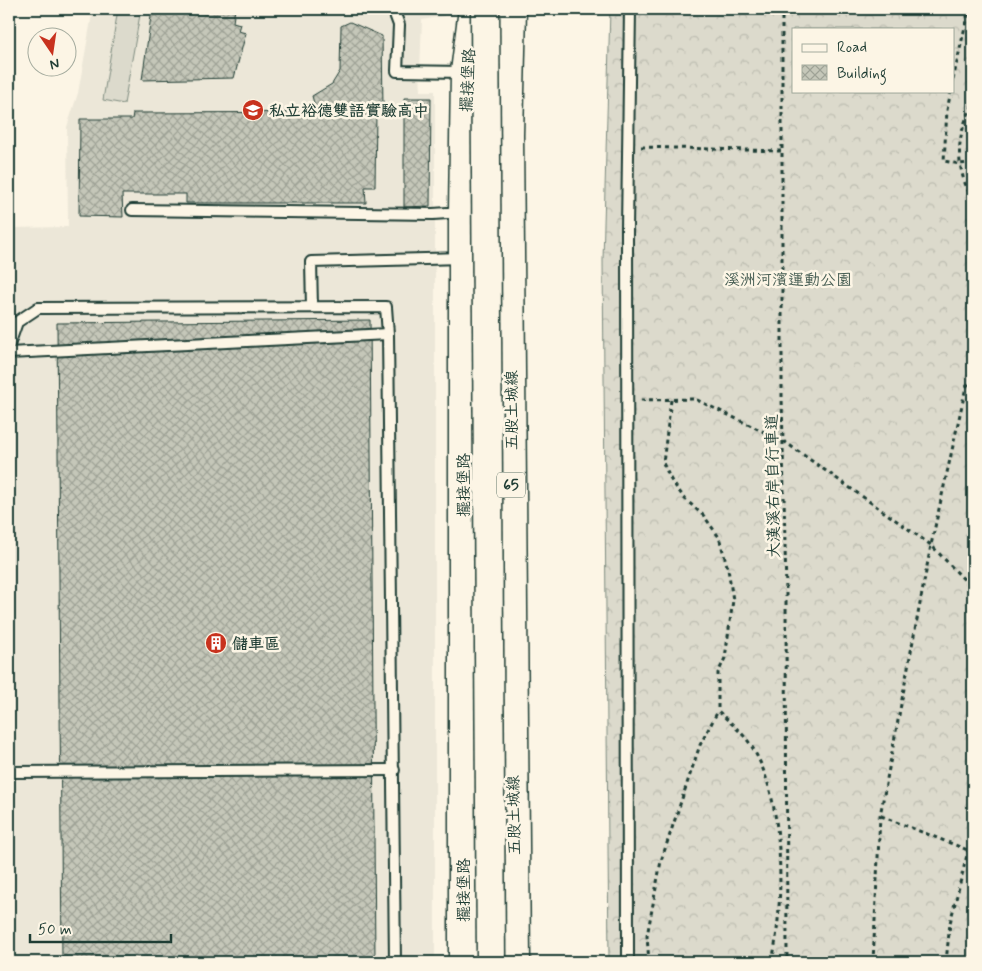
<svg xmlns="http://www.w3.org/2000/svg" width="982" height="971" font-family="Mynerve,'LXGW WenKai TC',sans-serif">
<defs>
<pattern id="forest-crowns" width="20" height="18" patternUnits="userSpaceOnUse" patternTransform="scale(1.25)"><rect width="20" height="18" fill="#dcdacc"/><path d="M2 6a3 3 0 1 1 6 0M12 15a3 3 0 1 1 6 0" fill="none" stroke="#bcbcb0"/></pattern>
<pattern id="building-cross-hatch" width="8" height="8" patternUnits="userSpaceOnUse" patternTransform="scale(1.25)"><rect width="8" height="8" fill="#c5c7b9"/><path d="M0 0l8 8M0 8l8-8" fill="none" stroke="#9fa397"/></pattern>
</defs>
<rect width="100%" height="100%" fill="#fcf5e5"/>
<filter id="ink" filterUnits="userSpaceOnUse"><feTurbulence type="fractalNoise" baseFrequency=".02" numOctaves="2"/><feDisplacementMap in="SourceGraphic" scale="10" xChannelSelector="R" yChannelSelector="G"/><feConvolveMatrix kernelMatrix="1 2 1 2 8 2 1 2 1" color-interpolation-filters="sRGB"/></filter>
<g filter="url(#ink)">
<!-- built -->
<path fill="#ece7d8" d="M93,9H444V16L422,20L420,71L421,91H435V962H9V228L68,227L67,127L78,93Z"/>
<!-- forest -->
<path fill="url(#forest-crowns)" stroke="#7e8c80" fill-rule="evenodd" d="M610,9H973V962H609L603,260ZM793,29H953V91H793Z"/>
<!-- pitch -->
<path fill="#dcdacc" stroke="#7e8c80" d="M118,9H141L124,104L103,100Z"/>
<!-- building -->
<g fill="url(#building-cross-hatch)" stroke="#1f3d34">
<path d="M152,9H235L233,22L240,24L238,31L246,33L234,78L142,80Z"/>
<path d="M350,22L382,36L383,108L316,110L312,96L332,84L340,71L341,26Z"/>
<path d="M404,98H431L430,206L404,207Z"/>
<path d="M376,112L375,187H365L366,203H186V194H122L123,217L79,216L80,119H132L133,113Z"/>
<path d="M370,320L375,962H62L57,323Z"/>
</g>
<g fill="none" stroke-linecap="round" stroke-linejoin="round">
<!-- lane casing -->
<g stroke="#1f3d34" stroke-width="14">
<g id="lane">
<path d="M393,9L399,25L397,71L464,72"/>
<path d="M132,210L433,214L462,212"/>
<path d="M312,307L311,262L463,258"/>
<path d="M9,345L17,322L38,308L386,307L388,334L395,962"/>
<path d="M9,353L388,334"/>
<path d="M9,772L394,770"/>
<path d="M628,962L627,229L630,9"/>
</g>
</g>
<!-- secondary casing -->
<g stroke="#1f3d34" stroke-width="31">
<path id="secondary" d="M463,962V212L465,72L473,9"/>
</g>
<!-- highway casing -->
<g stroke="#1f3d34" stroke-width="31">
<path id="highway" d="M512,9L509,135L516,962"/>
</g>
<!-- path -->
<g stroke="#1f3d34" stroke-width="3" stroke-dasharray="4 4" stroke-linecap="butt">
<path d="M782,9V396L786,594L787,962"/>
<path d="M953,80L969,9"/>
<path d="M951,91L947,110L944,161L959,164L973,163"/>
<path d="M973,105C955,136 955,169 973,200"/>
<path d="M641,147L781,151"/>
<path d="M641,400L695,399L785,442L931,545L973,589"/>
<path d="M671,400L663,463L671,480L685,499L704,516L719,537L728,569L733,600L725,658L718,673V711C732,724 748,737 756,754C785,808 784,903 772,962"/>
<path d="M881,816L973,852"/>
<path d="M649,962L647,936L661,861L700,745L718,711"/>
<path d="M873,962L880,816L931,545L966,387L973,377"/>
<path d="M946,962L950,923L973,831"/>
</g>
<!-- lane -->
<use href="#lane" stroke="#fcf5e5" stroke-width="10"/>
<!-- secondary -->
<use href="#secondary" stroke="#fcf5e5" stroke-width="28"/>
<!-- highway -->
<use href="#highway" stroke="#fcf5e5" stroke-width="28"/>
<!-- highway-bridge casing -->
<g stroke="#1f3d34" stroke-width="31" stroke-linecap="butt">
<path id="highway-bridge" d="M485,9L491,962"/>
</g>
<!-- highway-bridge -->
<use href="#highway-bridge" stroke="#fcf5e5" stroke-width="28"/>
</g>
</g>
<!-- icons -->
<defs>
<g id="school-disc" transform="scale(1.125)"><circle r="9.5" fill="#c8321e" stroke="#fcf5e5"/><path d="M0-5L7-2L0 1L-7-2ZM-4 1L0 2.5L4 1V4Q0 6-4 4Z" fill="#fff"/></g>
<g id="building-disc" transform="scale(1.125)"><circle r="9.5" fill="#c8321e" stroke="#fcf5e5"/><path d="M-4-6H4V6H1V3H-1V6H-4ZM-2.5-4.3h1.7v1.8h-1.7ZM.8-4.3h1.7v1.8H.8ZM-2.5-1h1.7V.8h-1.7ZM.8-1h1.7V.8H.8Z" fill="#fff"/></g>
</defs>
<g fill-rule="evenodd">
<use href="#school-disc" x="253" y="110"/>
<use href="#building-disc" x="216" y="643"/>
</g>
<g text-anchor="middle" stroke-width="5" stroke-linejoin="round" paint-order="stroke">
<!-- shield labels -->
<rect fill="#fcf5e5" stroke="#617469" stroke-width="1" x="497" y="472.5" width="28" height="25" rx="4"/>
<g font-size="15" font-weight="bold" fill="#1f3d34">
<text x="511" y="490">65</text>
</g>
<!-- street labels -->
<g font-size="16" fill="#1f3d34" stroke="#fcf5e5">
<text transform="translate(467 80) rotate(-87)" y="6">擺接堡路</text>
<text transform="translate(511 410) rotate(-90)" y="6">五股土城線</text>
<text transform="translate(463 485) rotate(-90)" y="6">擺接堡路</text>
<text transform="translate(772 486) rotate(-91)" y="6">大漢溪右岸自行車道</text>
<text transform="translate(513 815) rotate(-91)" y="6">五股土城線</text>
<text transform="translate(463 890) rotate(-90)" y="6">擺接堡路</text>
</g>
<!-- poi labels -->
<g font-size="16" font-weight="bold" fill="#1f3d34" stroke="#fcf5e5" text-anchor="start">
<text x="269" y="116">私立裕德雙語實驗高中</text>
<text x="232" y="649">儲車區</text>
</g>
<!-- park labels -->
<g font-size="16" fill="#455c52" stroke="#fcf5e5">
<text x="788" y="285">溪洲河濱運動公園</text>
</g>
</g>
<!-- margin -->
<rect width="982" height="971" fill="none" stroke="#fcf5e5" stroke-width="30"/>
<rect x="15" y="15" width="952" height="941" fill="none" stroke="#1f3d34" stroke-width="2" filter="url(#ink)"/>
<!-- legend -->
<rect x="792" y="28" width="162" height="65" fill="#fcf5e5" stroke="#a4ab9e"/>
<rect x="802" y="44" width="25" height="8" fill="#fcf5e5" stroke="#a4ab9e"/>
<text x="837" y="52" font-size="15" fill="#1f3d34">Road</text>
<rect x="802" y="65" width="25" height="15" fill="url(#building-cross-hatch)" stroke="#a4ab9e"/>
<text x="837" y="78" font-size="15" fill="#1f3d34">Building</text>
<!-- north arrow -->
<g transform="translate(52 52) rotate(167)"><circle r="24" fill="#fcf5e5" stroke="#a4ab9e"/>
<path d="M0-4L9 19L0 12L-9 19Z" fill="#c8321e"/>
<text y="-8" font-size="14" font-weight="bold" text-anchor="middle" fill="#1f3d34">N</text>
</g>
<!-- scale -->
<path d="M30 934v8h141v-8" fill="none" stroke="#1f3d34" stroke-width="2.5"/>
<text x="38" y="934" font-size="15" fill="#1f3d34" stroke="#fcf5e5" stroke-width="4" paint-order="stroke">50 m</text>
</svg>
